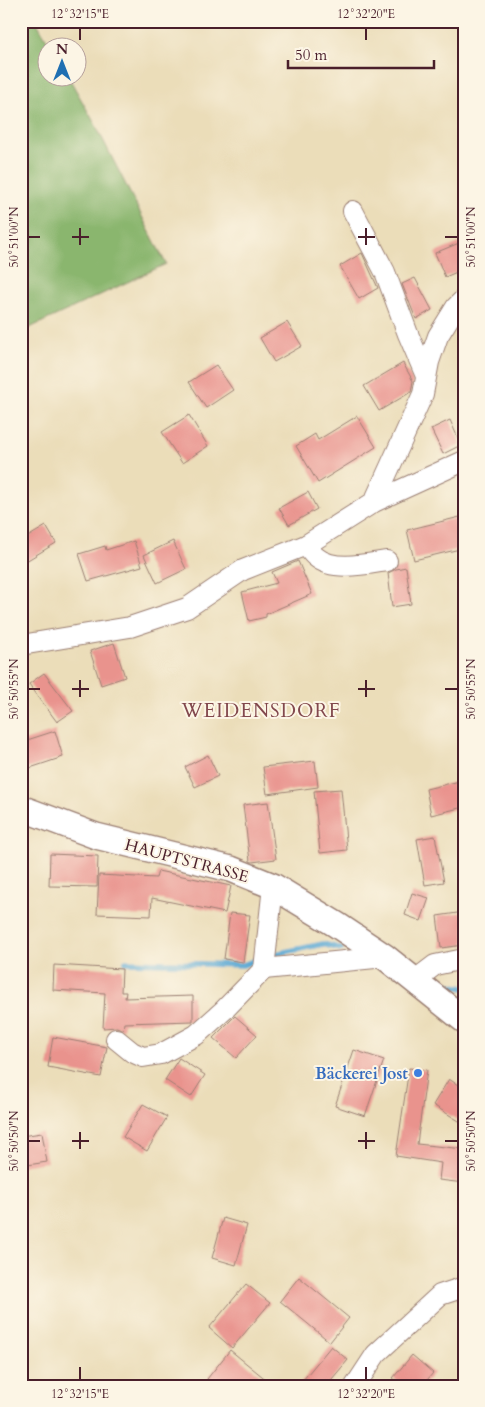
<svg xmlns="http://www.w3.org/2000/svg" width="485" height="1407" font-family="Cardo,serif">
<rect width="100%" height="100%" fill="#fcf5e5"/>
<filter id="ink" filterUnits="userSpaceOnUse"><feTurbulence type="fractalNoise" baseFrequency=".02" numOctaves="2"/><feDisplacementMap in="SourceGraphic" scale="10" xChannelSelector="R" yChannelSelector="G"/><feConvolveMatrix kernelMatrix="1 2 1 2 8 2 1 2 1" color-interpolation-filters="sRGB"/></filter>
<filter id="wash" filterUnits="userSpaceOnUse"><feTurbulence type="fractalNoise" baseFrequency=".0096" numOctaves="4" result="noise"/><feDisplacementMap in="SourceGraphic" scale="20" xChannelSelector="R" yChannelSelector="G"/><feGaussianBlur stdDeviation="1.12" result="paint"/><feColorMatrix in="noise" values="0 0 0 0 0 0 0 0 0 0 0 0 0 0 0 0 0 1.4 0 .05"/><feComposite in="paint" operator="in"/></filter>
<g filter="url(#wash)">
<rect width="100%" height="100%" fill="#ebddb9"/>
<!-- forest -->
<path fill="#8ab66e" stroke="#6a6a4c" d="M21,21H36L51,47L48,48V78H69L95,124L166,264L21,332Z"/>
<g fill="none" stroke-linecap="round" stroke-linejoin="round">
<!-- stream -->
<g stroke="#5ba9d4" stroke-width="5.5">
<path d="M275,954L323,944L341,949"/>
<path d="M126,962L243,965L256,960"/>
<path d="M448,985L464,988"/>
</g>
</g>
<g id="blocks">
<!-- building -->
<g fill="#e9938d">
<path d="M459,243L464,255V269L445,277L435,253Z"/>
<path d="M362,253L378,288L359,299L340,266Z"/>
<path d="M415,278L432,310L416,319L402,284Z"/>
<path d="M287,322L302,346L274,362L260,338Z"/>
<path d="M403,363L413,381L411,392L379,411L364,386Z"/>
<path d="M216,365L233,390L206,408L189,382Z"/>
<path d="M189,415L208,446L182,463L162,432Z"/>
<path d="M357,416L376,447L318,483L296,446L315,434L318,440Z"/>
<path d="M450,420L461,445L443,454L431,429Z"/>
<path d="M308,492L317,509L289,525L279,508Z"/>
<path d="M464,516V548L414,560L407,530Z"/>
<path d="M46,526L56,543L21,564V541Z"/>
<path d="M134,541L142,566L88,581L79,554L105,546L106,550Z"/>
<path d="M173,541L186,569L157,583L144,555Z"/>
<path d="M298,561L312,594L266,614V617L249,621L242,592L277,583L272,572Z"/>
<path d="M406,567L411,604L392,607L388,573L396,569Z"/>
<path d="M114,643L125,677L101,685L90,651Z"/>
<path d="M44,673L73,711L57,722L29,684Z"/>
<path d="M55,731L63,757L21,771V742Z"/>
<path d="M208,755L218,776L195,787L185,767Z"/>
<path d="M315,761L318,787L267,794L263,767Z"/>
<path d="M464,780V807L431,815L426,789Z"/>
<path d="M341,789L347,850L320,853L314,791Z"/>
<path d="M268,802L276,859L252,862L250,861L243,805Z"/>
<path d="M435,836L444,882L425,885L417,839Z"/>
<path d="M50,854L98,856L97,887L49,886Z"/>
<path d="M158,871L231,886L225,913L152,898L151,916L97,914L99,875L156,878Z"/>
<path d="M412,893L429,898L421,921L405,915Z"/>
<path d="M464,912V945L441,948L437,916Z"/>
<path d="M230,913L250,915L243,962L224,959Z"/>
<path d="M54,965L122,969L121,992H126L125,998L193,996V1021L124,1023L123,1030L117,1027L103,1028L105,993L53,990Z"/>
<path d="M235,1016L257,1035L236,1058L213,1038Z"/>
<path d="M53,1037L107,1047L101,1077L48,1067Z"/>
<path d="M354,1050L384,1060L365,1116L335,1106Z"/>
<path d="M179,1058L205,1075L191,1097L165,1080Z"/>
<path d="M409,1068L427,1070L417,1144L464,1149V1183L439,1180L441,1163L396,1156Z"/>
<path d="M449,1079L464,1089V1124L433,1105Z"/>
<path d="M143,1104L167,1117L147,1151L123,1137Z"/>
<path d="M42,1133L47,1162L21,1166V1136Z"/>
<path d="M223,1218L247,1225L236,1265L212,1258Z"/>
<path d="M299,1277L349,1318L330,1342L280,1301Z"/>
<path d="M246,1284L270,1303L232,1348L209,1328Z"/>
<path d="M331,1346L348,1360L326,1386H298Z"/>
<path d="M230,1350L274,1386H216L207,1379Z"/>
<path d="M412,1355L433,1373L422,1386H403L393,1378Z"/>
</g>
</g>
</g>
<g filter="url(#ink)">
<use href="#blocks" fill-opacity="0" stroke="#9a7e72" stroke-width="1"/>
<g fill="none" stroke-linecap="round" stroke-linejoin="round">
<!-- minor casing -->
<g stroke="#9a7e72" stroke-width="22">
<g id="minor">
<path d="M353,211L385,272L408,334L426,376"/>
<path d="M374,502L423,394L429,362L438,336L456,307L464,299"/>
<path d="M306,545C309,549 312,554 316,557C333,572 367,564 387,561"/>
<path d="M21,645L130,627L187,608L243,570L306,545L374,502L464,461"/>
<path d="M264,969L385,957"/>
<path d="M414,981L435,965L464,959"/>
<path d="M116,1039L132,1052L143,1057L161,1054L196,1035L224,1010L264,969L273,886"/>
<path d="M355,1386L376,1354L440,1295L464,1287"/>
</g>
</g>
<!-- major casing -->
<g stroke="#9a7e72" stroke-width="28">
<path id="major" d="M21,808L96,836L231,869L273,886L337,925L385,957L464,1020"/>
</g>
<!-- minor -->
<use href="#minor" stroke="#fff" stroke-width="20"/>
<!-- major -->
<use href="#major" stroke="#fff" stroke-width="25"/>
</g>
</g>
<!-- ticks -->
<path fill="none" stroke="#4a1f2b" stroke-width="2" d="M80,28V40M366,28V40M80,228V245M366,228V245M28,237H40M72,237H89M358,237H375M445,237H458M80,680V697M366,680V697M28,689H40M72,689H89M358,689H375M445,689H458M80,1132V1149M366,1132V1149M28,1141H40M72,1141H89M358,1141H375M445,1141H458M80,1367V1380M366,1367V1380"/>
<!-- markers -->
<circle fill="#3f7fe0" stroke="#fcf5e5" stroke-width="2" cx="418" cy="1073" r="5"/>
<g text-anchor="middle" stroke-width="4" stroke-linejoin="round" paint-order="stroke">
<!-- street labels -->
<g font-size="16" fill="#4a1f2b" stroke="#fcf5e5">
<text transform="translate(187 860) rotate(15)" y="6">HAUPTSTRASSE</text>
</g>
<!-- shop labels -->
<g font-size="16" font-weight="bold" fill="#366cbe" stroke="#fcf5e5" text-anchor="end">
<text x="408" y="1079">Bäckerei Jost</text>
</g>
<!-- quarter labels -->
<g font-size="19" letter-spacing="1" fill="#82484d" stroke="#fcf5e5">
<text x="261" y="717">WEIDENSDORF</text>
</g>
</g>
<!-- margin -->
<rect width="485" height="1407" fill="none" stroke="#fcf5e5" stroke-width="55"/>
<!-- north arrow -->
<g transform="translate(62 62)"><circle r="24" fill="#fcf5e5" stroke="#b59f9b"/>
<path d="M0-4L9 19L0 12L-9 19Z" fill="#1f6fb2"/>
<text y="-8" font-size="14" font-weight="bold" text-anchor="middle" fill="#4a1f2b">N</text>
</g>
<!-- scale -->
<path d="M288 60v8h146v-8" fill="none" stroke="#4a1f2b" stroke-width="2.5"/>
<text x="295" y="60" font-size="15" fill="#4a1f2b" stroke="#fcf5e5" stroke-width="4" paint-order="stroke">50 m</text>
<rect x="28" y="28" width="430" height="1352" fill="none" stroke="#4a1f2b" stroke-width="2"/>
<g font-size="12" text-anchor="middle" fill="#4a1f2b">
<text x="80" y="18">12°32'15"E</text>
<text x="366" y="18">12°32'20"E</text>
<text transform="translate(14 237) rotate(-90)" y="4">50°51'00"N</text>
<text transform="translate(471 237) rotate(-90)" y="4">50°51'00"N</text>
<text transform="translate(14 689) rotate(-90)" y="4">50°50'55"N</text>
<text transform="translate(471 689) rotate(-90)" y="4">50°50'55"N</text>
<text transform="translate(14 1141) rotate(-90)" y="4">50°50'50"N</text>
<text transform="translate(471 1141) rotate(-90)" y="4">50°50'50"N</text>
<text x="80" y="1398">12°32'15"E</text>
<text x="366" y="1398">12°32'20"E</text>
</g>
</svg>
